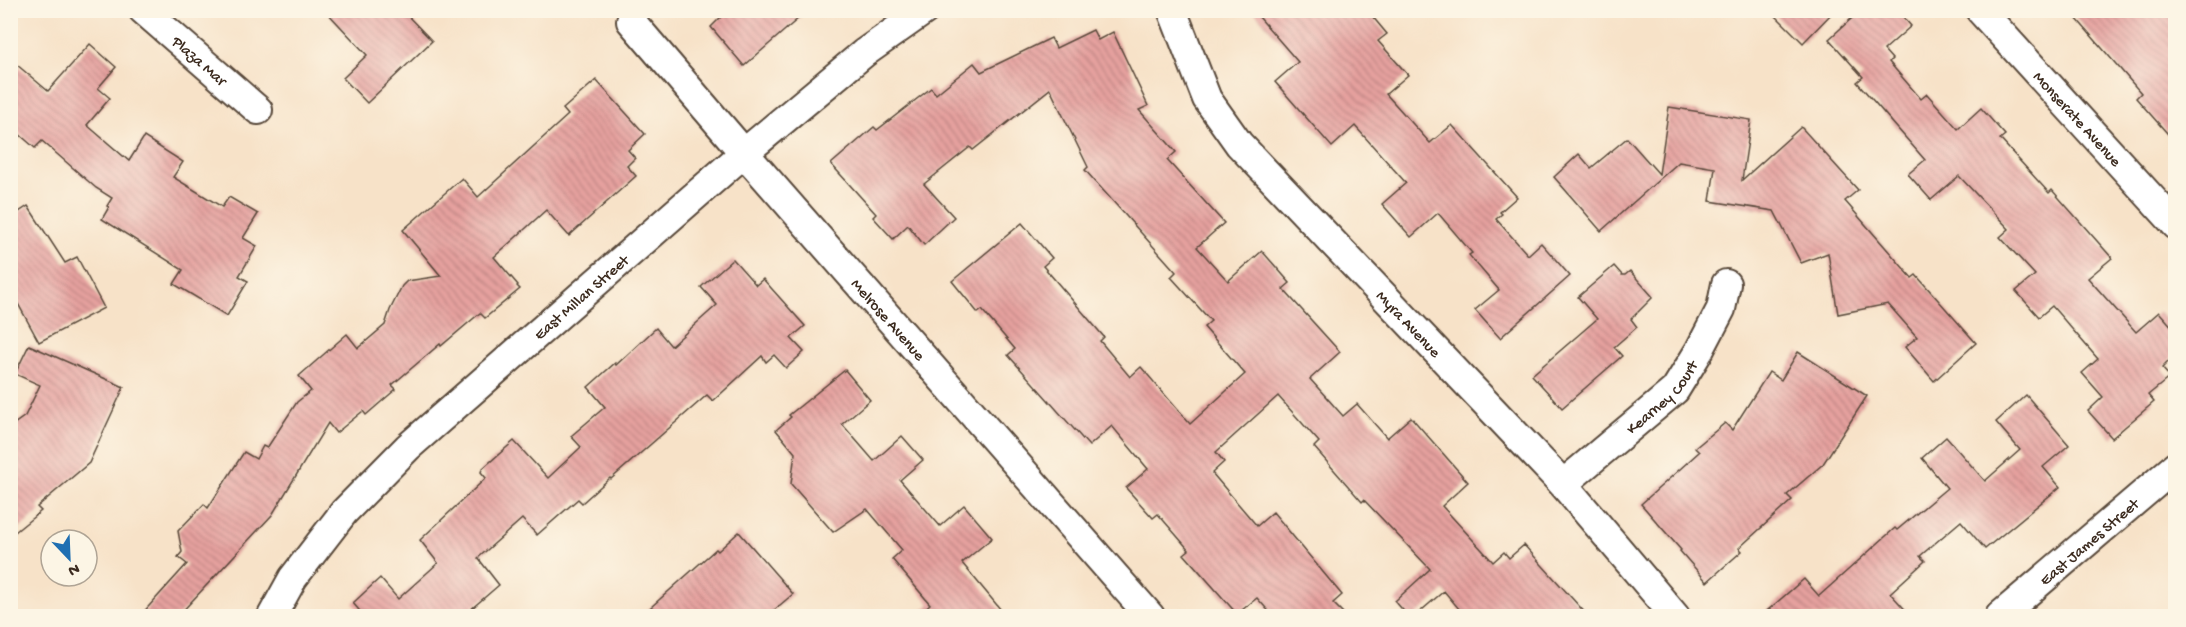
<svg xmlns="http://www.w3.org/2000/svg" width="2186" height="627" font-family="'Gochi Hand',sans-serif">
<defs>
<pattern id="building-back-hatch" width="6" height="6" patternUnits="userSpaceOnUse" patternTransform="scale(1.5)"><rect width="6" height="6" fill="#e6a19f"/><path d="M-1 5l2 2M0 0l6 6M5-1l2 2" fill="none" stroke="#bc8381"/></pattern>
</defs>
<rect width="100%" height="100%" fill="#fcf5e5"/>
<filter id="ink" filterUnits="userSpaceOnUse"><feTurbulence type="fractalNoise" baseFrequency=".0167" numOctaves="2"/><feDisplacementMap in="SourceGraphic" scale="12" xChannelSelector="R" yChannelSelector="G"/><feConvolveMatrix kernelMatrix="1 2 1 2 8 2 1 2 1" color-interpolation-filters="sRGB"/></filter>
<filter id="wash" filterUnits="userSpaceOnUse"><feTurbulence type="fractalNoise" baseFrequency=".008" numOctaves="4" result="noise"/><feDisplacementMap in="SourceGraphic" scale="24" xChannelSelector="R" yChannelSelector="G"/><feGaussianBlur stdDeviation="1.35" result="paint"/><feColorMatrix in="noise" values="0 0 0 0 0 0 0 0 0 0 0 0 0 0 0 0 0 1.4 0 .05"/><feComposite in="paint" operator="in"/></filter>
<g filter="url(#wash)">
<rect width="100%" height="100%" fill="#f7e2c8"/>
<g id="blocks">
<!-- building -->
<g fill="url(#building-back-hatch)">
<path d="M325,10H402L432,41L367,103L343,78L367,55Z"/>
<path d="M728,10H808L744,66L711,27Z"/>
<path d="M1253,10H1367L1387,34L1378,41L1408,75L1386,94L1430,143L1452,125L1517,197L1500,212L1502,214L1496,219L1528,255L1541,243L1570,276L1500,338L1475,310L1499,290L1469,255L1472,253L1438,213L1411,237L1382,204L1406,183L1355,126L1332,147L1275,82L1298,62Z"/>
<path d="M1770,10H1835L1803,43Z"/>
<path d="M1861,10H1897L1911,26L1884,50L1892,59L1889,62L1921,99L1927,94L1958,129L1981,108L2005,135L2000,139L2049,193L2052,190L2112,258L2088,278L2136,332L2159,312L2175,330V355L2162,368L2170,377L2148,395L2154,402L2112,438L2088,411L2103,397L2082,373L2098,359L2052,306L2039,317L2016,291L2035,275L2000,237L2009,229L1959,176L1931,200L1908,174L1925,160L1857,82L1863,77L1829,39Z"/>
<path d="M2069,10H2175V142L2136,98L2141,93Z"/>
<path d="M1093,30L1098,40L1113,32L1148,106L1139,110L1176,152L1167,160L1224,223L1197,247L1228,281L1262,251L1290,283L1283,289L1340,352L1310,379L1343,416L1357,404L1387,438L1411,417L1468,482L1442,506L1493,562L1504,552L1509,558L1524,545L1588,616H1465L1444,591L1415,616H1408L1395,601L1430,569L1364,500L1362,502L1314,447L1319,442L1278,396L1216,452L1224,462L1212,473L1257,526L1273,512L1342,595L1333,603L1346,616H1273L1257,598L1237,614L1184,554L1189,550L1158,514L1153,518L1126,488L1148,469L1112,426L1089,446L1008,355L1015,349L982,310L978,313L952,281L1022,223L1052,258L1043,266L1104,337L1100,341L1130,377L1141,367L1190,424L1245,374L1204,327L1211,321L1171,277L1176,272L1085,170L1088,167L1050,89L973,150L970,147L924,184L954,217L924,245L908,225L893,239L873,217L876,214L831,164L874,127L877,130L931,88L936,94L974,63L981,72L1051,38L1056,48Z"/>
<path d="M90,44L116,67L98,88L110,98L87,125L129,161L144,137L183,162L173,177L222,207L229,197L258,214L243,238L257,246L239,276L248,281L227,316L174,284L183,270L102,219L109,207L107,206L112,198L96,188L42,141L35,148L10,126V59L48,91Z"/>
<path d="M596,80L645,134L628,150L635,158L627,166L636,176L569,236L546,210L494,257L518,285L517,286L520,289L485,318L480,313L441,346L440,344L392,385L396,389L366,415L363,411L336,433L328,423L272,515L178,616H140L187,564L178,557L182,552L178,531L204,504L208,508L244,452L256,459L263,446L267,448L297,402L311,391L299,376L347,334L358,348L385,325L390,310L402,286L407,281L441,276L403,230L462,178L478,197L568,115L563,109Z"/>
<path d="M1669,107L1751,120L1742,180L1801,127L1858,190L1845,201L1912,278L1916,275L1976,343L1934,381L1905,347L1917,337L1888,304L1838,314L1828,253L1801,263L1774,211L1710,201L1715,168L1679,162L1601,231L1554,177L1579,154L1591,168L1627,138L1659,174Z"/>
<path d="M28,206L65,263L77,257L104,308L39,342L10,289V218Z"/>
<path d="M733,259L756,285L763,279L805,326L791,338L804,352L786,368L774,355L766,362L762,356L713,401L707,395L611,479L610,478L582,503L578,499L537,535L522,519L478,558L499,585L463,616H364L353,603L380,578L398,599L438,563L420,540L486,478L481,472L482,469L514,441L548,478L581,447L571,436L605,407L588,387L615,363L616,365L656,328L671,346L717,305L701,287Z"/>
<path d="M1614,266L1622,275H1625L1630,271L1653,297L1631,319L1637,327L1614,347L1622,356L1562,408L1532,375L1597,319L1578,297Z"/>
<path d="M29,345L124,387L89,463L37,507L41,511L10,536V427L25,416L40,385L15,374Z"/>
<path d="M1798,352L1867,396L1823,464L1787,495L1792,500L1739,548L1742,551L1707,582L1680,551L1681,550L1641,504L1699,452L1695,448L1725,423L1732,430L1769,372L1781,380Z"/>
<path d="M845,370L870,400L842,424L874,461L902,436L923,460L900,480L940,526L964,505L992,538L962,563L1006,616H917L930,604L892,559L902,550L867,509L833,532L791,484L795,453L776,430L791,417L789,415Z"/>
<path d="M2026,395L2069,445L2043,467L2060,487L1985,549L1961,521L1920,556L1925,561L1890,593L1911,616H1761L1804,579L1819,596L1895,528L1897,530L1947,488L1922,458L1946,437L1985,481L2020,450L1996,422Z"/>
<path d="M739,532L793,594L767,616H641L716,549L718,551Z"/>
</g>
</g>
</g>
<g filter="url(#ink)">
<use href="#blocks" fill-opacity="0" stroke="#574638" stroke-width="1.5"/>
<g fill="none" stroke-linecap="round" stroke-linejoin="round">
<!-- street casing -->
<g stroke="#574638" stroke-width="32">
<g id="street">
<path id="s1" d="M143,10L258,110"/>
<path id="s2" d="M1172,10L1207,99L1239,144L1563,484L1675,616"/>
<path id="s3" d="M1980,10L2176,225"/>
<path id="s4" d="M631,21L744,153L1150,616"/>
<path id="s5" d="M1563,484L1675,390L1699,351L1721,309L1726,284"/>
<path id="s6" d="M272,616L293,578L344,512L408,447L744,153L864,53L925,10"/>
<path id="s7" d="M2000,616L2176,466"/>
</g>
</g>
<!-- street -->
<use href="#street" stroke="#fff" stroke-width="28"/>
</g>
</g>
<g text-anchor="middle" stroke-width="4.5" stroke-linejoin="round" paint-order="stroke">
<!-- street labels -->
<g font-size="16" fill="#3b2a1e" stroke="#fcf5e5">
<text dy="6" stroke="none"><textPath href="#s1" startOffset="76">Plaza Mar</textPath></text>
<text dy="6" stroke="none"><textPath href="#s3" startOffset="146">Monserate Avenue</textPath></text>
<text dy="6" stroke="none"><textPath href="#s6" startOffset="447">East Millan Street</textPath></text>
<text dy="6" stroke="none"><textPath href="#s4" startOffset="394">Melrose Avenue</textPath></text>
<text dy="6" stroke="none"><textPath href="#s2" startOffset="398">Myra Avenue</textPath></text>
<text dy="6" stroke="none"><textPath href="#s5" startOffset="132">Kearney Court</textPath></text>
<text dy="6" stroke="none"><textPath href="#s7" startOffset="116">East James Street</textPath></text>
</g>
</g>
<!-- margin -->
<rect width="2186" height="627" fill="none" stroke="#fcf5e5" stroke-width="36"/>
<!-- north arrow -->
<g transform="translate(69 558) rotate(157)"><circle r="28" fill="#fcf5e5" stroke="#afa495" stroke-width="1.5"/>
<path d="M0-4.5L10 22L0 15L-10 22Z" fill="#1f6fb2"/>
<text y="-9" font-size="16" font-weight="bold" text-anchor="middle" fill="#3b2a1e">N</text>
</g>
</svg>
